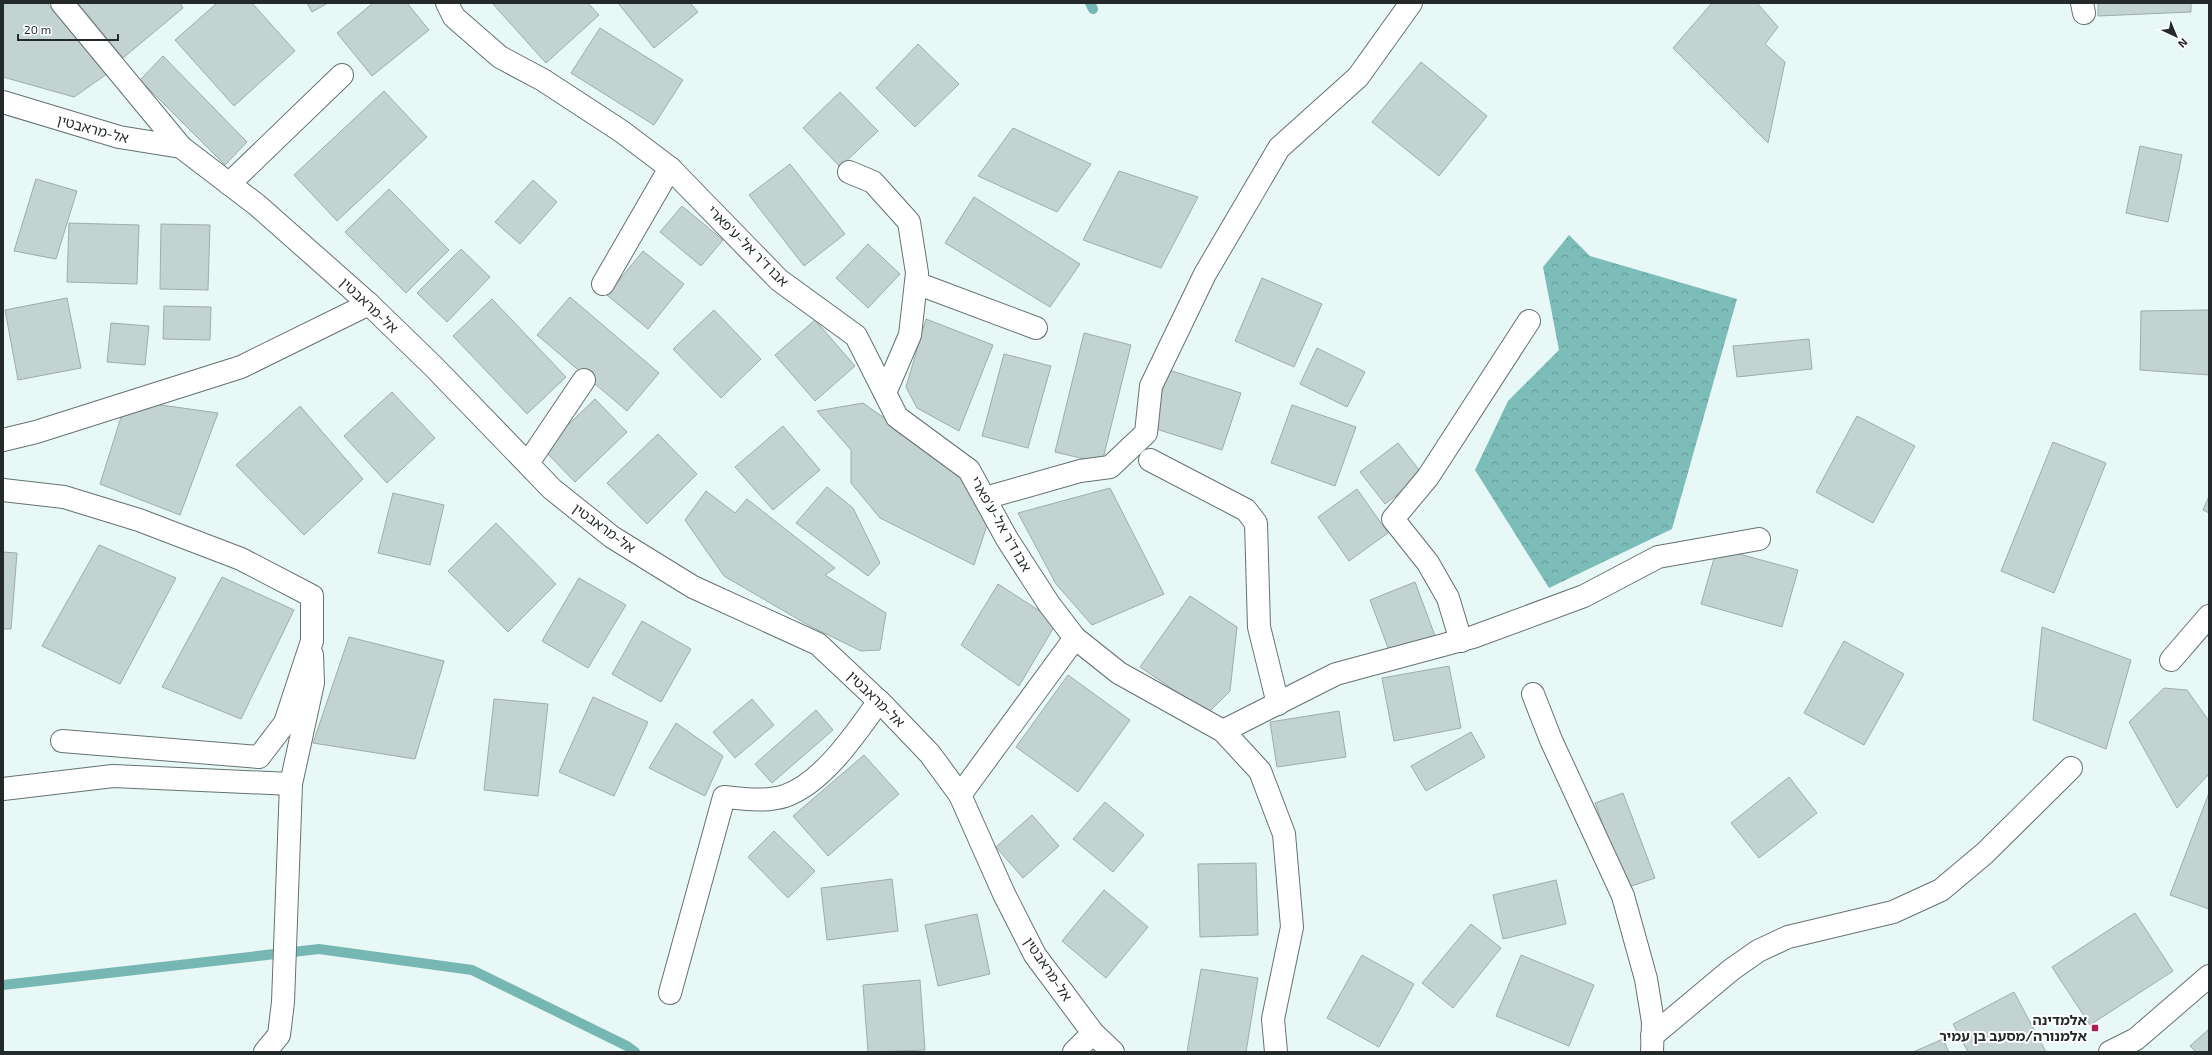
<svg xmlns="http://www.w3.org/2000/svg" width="2212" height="1055" font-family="'Exo 2','Noto Sans Hebrew',sans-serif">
<defs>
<pattern id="forest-crowns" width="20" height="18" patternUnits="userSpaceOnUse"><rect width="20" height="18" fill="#7dbdb9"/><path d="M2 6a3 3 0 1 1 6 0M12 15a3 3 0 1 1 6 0" fill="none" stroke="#669a97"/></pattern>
</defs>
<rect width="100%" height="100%" fill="#e8f8f7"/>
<!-- forest -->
<path fill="url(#forest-crowns)" d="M1569,235L1590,256L1737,299L1672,529L1549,588L1475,470L1508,401L1559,350L1543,267Z"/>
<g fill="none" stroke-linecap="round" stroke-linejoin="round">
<!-- stream -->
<g stroke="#77b7b3" stroke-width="10">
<path d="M1090,3L1093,9"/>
<path d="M3,985L319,949L472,970L627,1046L635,1052"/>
</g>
</g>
<!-- building -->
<g fill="#c3d3d2" stroke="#9eadac">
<path d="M3,3H47L107,74L74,97L3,77Z"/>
<path d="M78,3H180L183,8L123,58Z"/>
<path d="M217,3H252L295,51L234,106L175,40Z"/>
<path d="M307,3H328L312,12Z"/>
<path d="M373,3H407L429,30L372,76L337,33Z"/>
<path d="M492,3H588L599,15L546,63Z"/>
<path d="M618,3H690L698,12L654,48Z"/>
<path d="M1712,3H1757L1778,27L1765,44L1785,62L1768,143L1673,48Z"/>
<path d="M2098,3H2191V12L2098,16Z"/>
<path d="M600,28L683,80L654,125L571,73Z"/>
<path d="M918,44L959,84L915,127L876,88Z"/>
<path d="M163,56L247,142L225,165L140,80Z"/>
<path d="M1421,62L1487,116L1439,176L1372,122Z"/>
<path d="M384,91L427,137L337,221L294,175Z"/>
<path d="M840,92L878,131L840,167L803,128Z"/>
<path d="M1013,128L1091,164L1057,212L978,176Z"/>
<path d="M2140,146L2182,155L2168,222L2126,213Z"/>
<path d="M790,164L845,234L804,266L749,195Z"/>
<path d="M1119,171L1198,197L1161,268L1083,240Z"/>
<path d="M36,179L77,191L56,259L14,251Z"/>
<path d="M533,180L557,202L520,244L495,222Z"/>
<path d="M389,189L449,250L406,293L345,232Z"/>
<path d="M974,197L1080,264L1050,307L945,243Z"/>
<path d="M682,206L723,240L701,266L660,232Z"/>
<path d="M69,223L139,225L137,284L67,282Z"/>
<path d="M161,224L210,225L208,290L160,289Z"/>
<path d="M868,244L900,274L868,308L836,278Z"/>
<path d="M461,249L490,277L447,322L417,293Z"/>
<path d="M643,251L684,284L648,329L607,295Z"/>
<path d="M1262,278L1322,304L1294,367L1235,341Z"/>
<path d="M570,297L659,373L627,411L537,335Z"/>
<path d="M67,298L81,368L18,380L5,310Z"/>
<path d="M492,299L566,377L527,414L453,336Z"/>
<path d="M164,306L211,307L210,340L163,339Z"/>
<path d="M714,310L761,359L721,398L673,349Z"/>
<path d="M2209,310V375L2140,370L2141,311Z"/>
<path d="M926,319L993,345L959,431L917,408L906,387Z"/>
<path d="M815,320L855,366L815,401L775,355Z"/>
<path d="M111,323L149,326L145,365L107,362Z"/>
<path d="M1084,333L1131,345L1102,463L1055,452Z"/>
<path d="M1809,339L1812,369L1737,377L1733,346Z"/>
<path d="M1317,348L1365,372L1347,407L1300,384Z"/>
<path d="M1004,354L1051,366L1028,448L982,436Z"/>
<path d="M1169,370L1241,393L1222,450L1150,427Z"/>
<path d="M392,392L435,438L387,483L344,436Z"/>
<path d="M595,399L627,432L575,482L543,449Z"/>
<path d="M863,403L970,479L987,525L974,565L880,518L851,483V450L817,411Z"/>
<path d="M154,404L218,413L180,515L100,484L122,414Z"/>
<path d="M1292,405L1356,427L1335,486L1271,463Z"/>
<path d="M300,406L363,479L304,535L236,465Z"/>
<path d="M1857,416L1915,446L1873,523L1816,492Z"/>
<path d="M783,426L820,470L773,510L735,467Z"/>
<path d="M658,434L697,474L647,524L607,483Z"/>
<path d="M2053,442L2106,463L2054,593L2001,571Z"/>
<path d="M1398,443L1423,475L1385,504L1360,472Z"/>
<path d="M827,487L853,508L880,563L868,576L796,523Z"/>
<path d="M1110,488L1164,594L1092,625L1056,584L1018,513Z"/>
<path d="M1357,489L1388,533L1349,561L1318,517Z"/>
<path d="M706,491L735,513L747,499L835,568L825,575L886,613L880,650L861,651L808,625L724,576L685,520Z"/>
<path d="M393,493L444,505L430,565L378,553Z"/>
<path d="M2209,496V513L2203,510Z"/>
<path d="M496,523L556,584L508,632L448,571Z"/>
<path d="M99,545L176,578L120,684L42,646Z"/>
<path d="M1717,548L1798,570L1782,627L1701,604Z"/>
<path d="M3,552L17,553L11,629H3Z"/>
<path d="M222,577L294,610L241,719L162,687Z"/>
<path d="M579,578L626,605L588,668L542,641Z"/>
<path d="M1415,582L1438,644L1393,661L1370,600Z"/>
<path d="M998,584L1057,622L1019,686L961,645Z"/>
<path d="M1190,596L1237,627L1230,691L1208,713L1140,667Z"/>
<path d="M642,621L691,649L661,702L612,674Z"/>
<path d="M2042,627L2131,660L2106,749L2033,720Z"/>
<path d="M349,637L444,661L415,759L313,743Z"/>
<path d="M1844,641L1904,674L1864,745L1804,713Z"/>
<path d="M1449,666L1461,728L1394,741L1382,678Z"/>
<path d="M1068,675L1130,720L1078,792L1016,747Z"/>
<path d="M2164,688L2187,690L2209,721V774L2177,808L2129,722Z"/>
<path d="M593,697L648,722L614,796L559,772Z"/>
<path d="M494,699L548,704L538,796L484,790Z"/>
<path d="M752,699L774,725L735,758L713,732Z"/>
<path d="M816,710L833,730L772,783L755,764Z"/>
<path d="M1339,711L1346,757L1277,767L1270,722Z"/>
<path d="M676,723L723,756L705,796L649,768Z"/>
<path d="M1471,732L1485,757L1426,791L1411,766Z"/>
<path d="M864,755L899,794L828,856L793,816Z"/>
<path d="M1789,777L1817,813L1759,858L1731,823Z"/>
<path d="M1623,793L1655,878L1626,888L1595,803Z"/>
<path d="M2209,793V909L2170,895Z"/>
<path d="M1105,802L1144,835L1113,872L1073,839Z"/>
<path d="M1032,815L1059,846L1023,878L996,847Z"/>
<path d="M774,831L815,871L788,898L748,857Z"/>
<path d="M1256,863L1258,935L1200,937L1198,864Z"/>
<path d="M892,879L898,931L827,940L821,888Z"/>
<path d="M1556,880L1566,924L1503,939L1493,895Z"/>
<path d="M1104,890L1148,927L1106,978L1062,941Z"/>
<path d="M2135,913L2173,971L2090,1025L2052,967Z"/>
<path d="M977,914L990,974L938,986L925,925Z"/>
<path d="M1471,924L1501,948L1453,1008L1422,983Z"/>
<path d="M1362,955L1414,984L1379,1047L1327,1018Z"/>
<path d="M1521,955L1594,985L1569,1046L1496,1016Z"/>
<path d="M1201,969L1258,978L1246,1052H1187Z"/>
<path d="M920,980L925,1050L868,1052L863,985Z"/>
<path d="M2014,992L2046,1052H1968L1953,1024Z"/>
<path d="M2209,1029V1052H2196L2190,1046Z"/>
<path d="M1943,1039L1949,1052H1913Z"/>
</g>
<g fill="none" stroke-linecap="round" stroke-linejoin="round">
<!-- minor casing -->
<g stroke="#647271" stroke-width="24">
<g id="minor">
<path d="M62,3L181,147"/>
<path d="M447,3L454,17L500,57L543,80L621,131L670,168L779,280L856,336L897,417L969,470L1007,539L1049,604L1075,638L1119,673L1223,731L1260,771L1284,834L1292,927L1273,1019L1276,1052"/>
<path d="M2082,3L2084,13"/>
<path d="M3,102L119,137L181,147L257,205L369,304L434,367L552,489L612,537L693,587L818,644L884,706L930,754L960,795L1004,894L1035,955L1093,1033L1113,1052"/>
<path d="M849,172L873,182L909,222L917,273L910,335L885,393"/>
<path d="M229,184L342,75"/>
<path d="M916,283L1036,328"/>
<path d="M603,284L670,168"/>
<path d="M3,440L36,432L241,367L369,304"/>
<path d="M1150,460L1246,510L1256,523L1259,627L1278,704"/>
<path d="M528,463L584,380"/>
<path d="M3,490L64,497L139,520L241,559L312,596V641L285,723L259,757L62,741"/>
<path d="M985,498L1080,471L1110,467L1146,433L1151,386L1205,274L1279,148L1358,77L1411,3"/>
<path d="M1461,641L1448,598L1428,563L1393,519L1428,477L1529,321"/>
<path d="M2171,660L2209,616"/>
<path d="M1533,694L1551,740L1623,896L1646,979L1653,1022L1652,1052"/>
<path d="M1223,731L1336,674L1473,637L1584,596L1658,557L1759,539"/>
<path d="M3,789L113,776L291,784"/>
<path d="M960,795L1075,638"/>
<path d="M670,993L724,797C745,799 766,802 785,796C823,783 857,732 879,701"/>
<path d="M1652,1036L1731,970L1758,951L1788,937L1893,912L1941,890L1985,853L2071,768"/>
<path d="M265,1052L279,1035L283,1002L291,784L313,683L312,655"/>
<path d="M1074,1052L1093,1033"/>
<path d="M2110,1052L2136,1039L2209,976"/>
</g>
</g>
<!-- minor -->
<use href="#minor" stroke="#fff" stroke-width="22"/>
</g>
<!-- markers -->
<rect fill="#ad1d53" stroke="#fff" stroke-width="1.5" x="2091" y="1024" width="8" height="8" rx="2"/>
<g text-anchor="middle" stroke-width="4" stroke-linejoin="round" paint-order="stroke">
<!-- street labels -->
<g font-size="14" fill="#242a2a" stroke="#fff">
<text transform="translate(93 129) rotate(15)" y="5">אל-מראבטין</text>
<text transform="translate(748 246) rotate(45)" y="5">אבו ד'ר אל-ע'פארי</text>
<text transform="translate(369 305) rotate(43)" y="5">אל-מראבטין</text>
<text transform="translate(1001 524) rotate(60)" y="5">אבו ד'ר אל-ע'פארי</text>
<text transform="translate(604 528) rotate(36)" y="5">אל-מראבטין</text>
<text transform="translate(876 699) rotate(44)" y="5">אל-מראבטין</text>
<text transform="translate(1048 969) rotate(56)" y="5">אל-מראבטין</text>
</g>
<!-- poi labels -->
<g font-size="14" font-weight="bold" fill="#242a2a" stroke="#fff" text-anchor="end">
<text x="2087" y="1025">אלמדינה<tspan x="2087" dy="16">אלמנורה/מסעב בן עמיר</tspan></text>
</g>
</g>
<!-- border -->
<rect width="2212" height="1055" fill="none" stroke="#242a2a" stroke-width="8"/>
<!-- north arrow -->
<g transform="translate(2176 36) rotate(136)" stroke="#ffffff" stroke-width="3" paint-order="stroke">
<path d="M0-3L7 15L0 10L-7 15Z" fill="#242a2a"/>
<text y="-6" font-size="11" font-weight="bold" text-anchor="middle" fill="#242a2a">N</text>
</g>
<!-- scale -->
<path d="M18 34v6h100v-6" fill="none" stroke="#242a2a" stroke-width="2"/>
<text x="24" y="34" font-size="12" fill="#242a2a" stroke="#ffffff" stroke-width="3" paint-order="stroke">20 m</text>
</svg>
